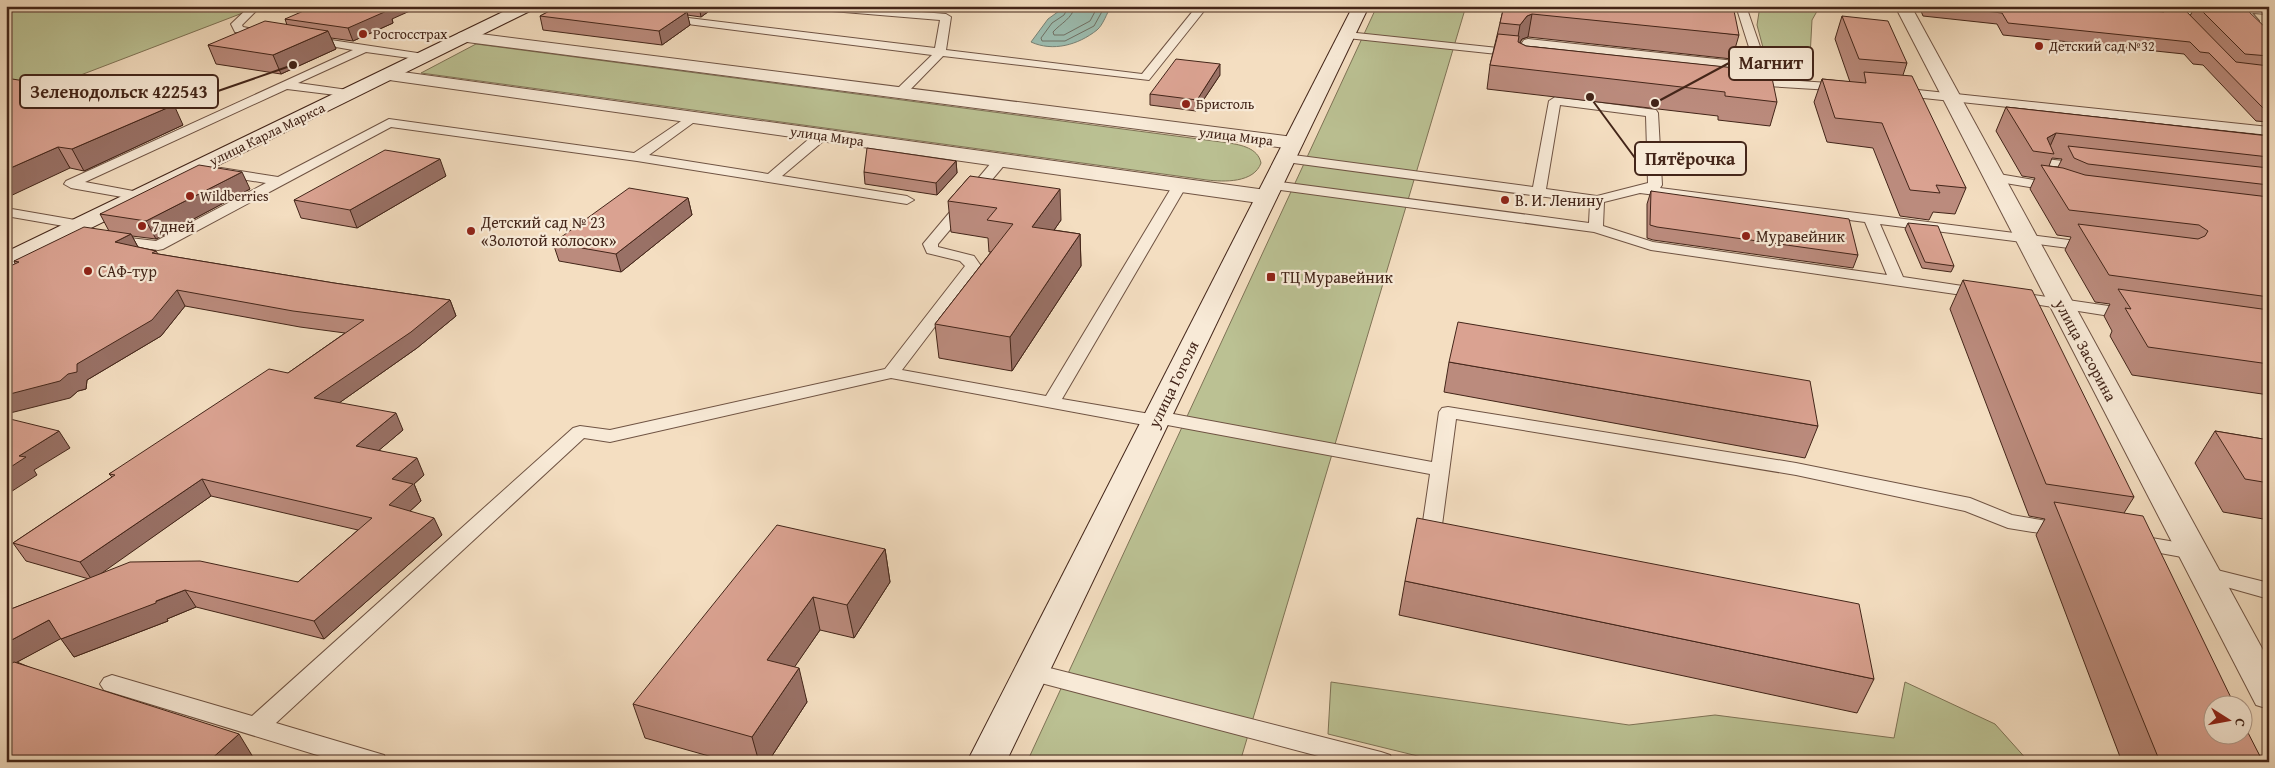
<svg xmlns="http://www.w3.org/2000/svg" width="2275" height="768" font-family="'Gentium Book Plus',serif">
<rect width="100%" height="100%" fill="#f4dec1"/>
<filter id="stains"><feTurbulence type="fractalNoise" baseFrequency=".004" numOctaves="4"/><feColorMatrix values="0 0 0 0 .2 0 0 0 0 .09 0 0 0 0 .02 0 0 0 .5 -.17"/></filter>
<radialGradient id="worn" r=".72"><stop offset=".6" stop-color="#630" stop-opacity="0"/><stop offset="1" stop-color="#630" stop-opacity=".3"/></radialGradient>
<!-- green -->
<g fill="#bbc193" stroke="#7f7356">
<path d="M6,6H261L52,86L6,79Z"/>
<path d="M1377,6H1466L1240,762H1027Z"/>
<path d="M1760,6H1820L1812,20L1809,76L1791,80L1770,74L1757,25Z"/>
<path d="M476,44L1229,143C1241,145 1258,148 1261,163C1254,183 1224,182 1207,180L421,73Z"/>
<path d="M1331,682L1629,725L1715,715L1894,738L1905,682L1995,724L2029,762H1442L1328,734Z"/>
</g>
<!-- water -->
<path fill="#9cbcaf" stroke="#788073" d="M1066,6H1111C1107,13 1103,25 1097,30C1078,45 1053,52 1031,42L1048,19Z"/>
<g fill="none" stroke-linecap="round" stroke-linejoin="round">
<!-- shore -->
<g stroke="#707064" stroke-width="1">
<path d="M1069,6L1064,15L1052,23L1041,38L1042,41H1065L1094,26L1105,6"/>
<path d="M1075,6C1072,19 1061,23 1053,32L1054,35H1064L1090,21L1098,6"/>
</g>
<!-- lane casing -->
<g stroke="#6f5343" stroke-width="2">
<g id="lane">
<path d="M250,6H261L242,25L243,27L269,32V36L235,32L231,24Z"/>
<path d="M803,6H850L946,14L951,17L946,50L1142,74L1197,6H1208L1149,80L943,56L904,96H896L894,93L896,90L932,55L664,21L659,18L664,15L935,48L940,20L808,9Z"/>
<path d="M1736,6H1746L1767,67L1769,79L1843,84L1847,85L1849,88L1847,91L1766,86L1745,87L1743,84L1745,81L1760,79L1756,70L1531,46L1526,53L1516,56L1347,38L1342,35L1347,32L1517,50L1524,40L1528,39L1754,63Z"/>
<path d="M2241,6L2269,8V14L2252,13L2259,21L2258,23H2250L2237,9Z"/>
<path d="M2175,7L2216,10L2221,13L2216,16L2185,14L2189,19L2184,22L2180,21L2170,10Z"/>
<path d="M311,37L424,54L430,57L424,60L366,52L298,83L348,90L354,94L352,97L287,89L85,182L144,193L146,196L144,199L139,200L71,188L64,184L66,181L353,50L307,42L306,40L307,38Z"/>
<path d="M1899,88L2269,127V135L1895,95L1893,92L1895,89Z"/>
<path d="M1555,97L1656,110L1658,113L1662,185L1660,188L2092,243L2099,247L2092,251L1880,224L1903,277L1989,290L1991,293L1989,296L1983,298L1651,250L1594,232L1273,189L1266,185L1273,181L1589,223L1590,203L1286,162L1279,158L1286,154L1533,187L1549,101ZM1560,105L1646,116L1648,183L1597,196L1546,189ZM1640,193L1865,222L1887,275L1653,242L1603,226L1604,202Z"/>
<path d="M693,113L699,117L697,120L649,155L768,174L817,132H827L828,135L827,138L782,176L907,196L914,200L907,204L637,161L391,127L163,249L158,250L112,244L105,240L112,236L156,241L266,183L216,175L214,172L216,169L221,168L278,177L389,119L634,153Z"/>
<path d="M1001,156L1008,160L1006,163L938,244V247L974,256L981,266L902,370L1046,396L1173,185L1180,181L1187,185L1062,399L1150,414L1157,411L1432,462L1439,412L1442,408L1448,407L1796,463L1970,498L2012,515L2071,525L2074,530L2071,535L2064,537L2008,528L1965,511L1796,475L1456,419L1440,540L1442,543L1439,548L1432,550L1423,547L1420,542L1430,474L1162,424L1155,427L891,378L610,442L584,438L276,723L384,755L387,762H340L104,690L100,684L104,678L112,675L252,716L573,428L580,426L610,430L885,369L965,266L960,261L927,253L923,244L996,157Z"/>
<path d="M2045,159L2082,163L2089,167L2082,171L2054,168L2059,180L2055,183L2061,187L2054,191L1993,181L1986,177L1993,173L2046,182L2038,163Z"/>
<path d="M6,208L81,221L88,225L81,229L6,216Z"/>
<path d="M2014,292L2129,309L2135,311L2137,314L2135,317L2129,319L2008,300L2006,297L2008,294Z"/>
<path d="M2134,535L2193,545L2200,547L2203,552L2200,557L2193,559L2127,547L2124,542L2127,537Z"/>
<path d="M2205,567L2269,583V599L2198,579L2194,574L2198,569Z"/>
<path d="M1030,663L1381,752L1390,755L1393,762H1341L1022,678L1019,672L1022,666Z"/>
</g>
</g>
<!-- street casing -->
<g stroke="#6f5343" stroke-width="2">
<g id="street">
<path d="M1895,6H1911L2269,661V709L2256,705Z"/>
<path d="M465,32L1293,137L1300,139L1303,143L1300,147L1293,149L459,41L456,37L459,33Z"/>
<path d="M388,70L1266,190L1274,192L1277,197L1274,202L1266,204L382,79L379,75L382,71Z"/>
</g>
</g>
<!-- secondary casing -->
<g stroke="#432519" stroke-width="2">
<g id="secondary">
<path d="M515,6H536L534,9L14,266L6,268V252Z"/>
<path d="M1353,6H1369L1006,762H967Z"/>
</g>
</g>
<!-- lane -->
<use href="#lane" fill="#f8ead7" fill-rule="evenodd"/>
<!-- street -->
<use href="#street" fill="#f8ead7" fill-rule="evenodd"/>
<!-- secondary -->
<use href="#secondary" fill="#f8ead7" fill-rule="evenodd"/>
</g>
<!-- wall -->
<g fill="#bb8b7d" stroke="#432519" fill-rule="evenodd">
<path d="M546,6H716L701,17L687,15L690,25L662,45L543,30L540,16L548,12Z"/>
<path d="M1504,6L1739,35L1732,59L1528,37L1522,39L1520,43L1526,46L1745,71L1777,102L1770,126L1718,120V116L1487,89L1490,65Z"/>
<path d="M1919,6H2105L2147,10L2146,9L2147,6H2181L2190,16L2195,6H2217L2269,31V122L2256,121L2203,65L2193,64L2184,54L2003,35L1997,24L1923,16Z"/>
<path d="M1842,16L1907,63L1903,75L1966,188L1955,214L1933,212L1929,220L1900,216L1873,148L1827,142L1814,102L1822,79L1850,82L1835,39Z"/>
<path d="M285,19H392L393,23L353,41L331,38L336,49L281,74L216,64L208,45L287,25Z"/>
<path d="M1220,75L1196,111L1150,105V94Z"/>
<path d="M6,78L183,125L84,171L70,168Z"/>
<path d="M2006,107L2269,136V395L2132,375L2110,336L2112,331L2104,316L2110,304L2095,302L2065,250L2071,237L2057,235L2030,189L2035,178L2022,176L1996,131ZM2052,158L2062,159L2058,167L2049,166Z"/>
<path d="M956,161L957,173L937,195L865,184L864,172Z"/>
<path d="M446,176L357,228L301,218L294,200Z"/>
<path d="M970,176L1061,220L1054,230L1080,234L1081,266L1012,371L939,358L935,324L991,252H989L988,238L951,232L948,201Z"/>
<path d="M250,189L156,239L132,236L138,247L156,251L158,254L334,283L450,300L456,316L417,348L339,403L403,430L379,450L424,475L414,484L421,501L410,511L442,535L324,639L196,607L167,619L168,621L74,657L61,638L17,662L256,762H6V611L89,579L26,561L13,543L112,477L109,474L288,373L345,333L300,327L185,306L161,336L87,380L86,389L78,391L70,398L14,261L109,231L100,214ZM211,496L358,530L298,582L99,574Z"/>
<path d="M1651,191L1858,255L1853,268L1653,240L1647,238V204Z"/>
<path d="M688,198L692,215L621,272L559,261L553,243Z"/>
<path d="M1908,223L1954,266L1951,272L1922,268L1905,229Z"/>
<path d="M1963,280L2134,497L2124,513L2263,762H2122L2036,535L2045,519L2029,516L1950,309Z"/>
<path d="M1449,362L1818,426L1805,458L1444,392Z"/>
<path d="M2215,431L2269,440V520L2223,512L2195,463Z"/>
<path d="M885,549L890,582L854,638L820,630L794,667L807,702L768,762H730L645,738L633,704Z"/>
<path d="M1405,581L1874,679L1857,713L1399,615Z"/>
</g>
<!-- shaded-wall -->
<g fill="#997166" stroke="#432519">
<path d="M387,6H421L392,19L393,23L353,41L348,28Z"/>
<path d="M699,6H716L701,17Z"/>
<path d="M687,12L690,25L662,45L659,31Z"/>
<path d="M1532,14L1528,37L1522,39L1516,48L1520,25L1527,16Z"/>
<path d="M328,31L336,49L281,74L273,55Z"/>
<path d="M1220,64V75L1196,111L1197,100Z"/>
<path d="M174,105L183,125L84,171L72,149Z"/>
<path d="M2056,133L2047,153V138Z"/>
<path d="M58,147L70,168L6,198V170Z"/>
<path d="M440,159L446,176L357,228L350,210Z"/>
<path d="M956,161L957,173L937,195L936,183Z"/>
<path d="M242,172L250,189L156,239L146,221Z"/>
<path d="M1060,189L1061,220L1034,259L1032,227Z"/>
<path d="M688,198L692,215L621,272L616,254Z"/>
<path d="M131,234L139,249L115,242Z"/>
<path d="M1080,234L1081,266L1012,371L1010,337Z"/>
<path d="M177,290L185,306L161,336L87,380L86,389L78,391L70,398L6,414V395L77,364Z"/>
<path d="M450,300L456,316L417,348L322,415L314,398Z"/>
<path d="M396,413L403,430L364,463L356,446Z"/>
<path d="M59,431L70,448L34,470L37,475L6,495V470L19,456Z"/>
<path d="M417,458L424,475L414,484L421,501L397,523L389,505L392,479Z"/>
<path d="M202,479L211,496L92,580L80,562Z"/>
<path d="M434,518L442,535L324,639L314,621Z"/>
<path d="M885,549L890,582L854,638L847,605Z"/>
<path d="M185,590L196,607L167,619L168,621L74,657L61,639Z"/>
<path d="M813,597L820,630L776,694L767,660Z"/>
<path d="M49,620L62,638L6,668V643Z"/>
<path d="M799,668L807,702L768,762H759L752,737Z"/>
<path d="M239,734L256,762H208Z"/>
</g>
<!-- building -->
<g fill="#daa291" stroke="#432519">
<path d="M315,6H387L381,9L389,10L348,28L285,19Z"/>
<path d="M559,6H644L687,12L659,31L540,16Z"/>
<path d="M1504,6H1733L1739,35L1532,14L1527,16L1520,25L1500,23Z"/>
<path d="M1940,6H2105L2164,12L2159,6H2181L2236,62L2269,66V108H2263L2209,53L2200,52L2190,42L2008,23L2002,13Z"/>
<path d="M2197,6H2217L2245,8L2269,31V56L2245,54Z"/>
<path d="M1842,16L1888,21L1907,63L1859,59Z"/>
<path d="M265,21L328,31L273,55L208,45Z"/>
<path d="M1498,34L1519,36L1518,42L1526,46L1745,69V71L1771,73L1777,102L1725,96V92L1490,65Z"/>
<path d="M1176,59L1220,64L1197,100L1150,94Z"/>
<path d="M1864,72L1912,76L1966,188L1936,185L1940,193L1910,190L1882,123L1835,118L1822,79L1866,83Z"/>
<path d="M6,78L174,105L72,149L58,147L6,170Z"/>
<path d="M2006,107L2269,136V157L2056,133L2047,138L2054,154L2033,151Z"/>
<path d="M2068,146L2269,168V185L2088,164L2074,158Z"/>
<path d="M867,148L956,161L936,183L864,172Z"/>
<path d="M385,150L440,159L350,210L294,200Z"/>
<path d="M199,165L242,172L146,221L100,214Z"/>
<path d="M2041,165L2063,168L2085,175L2269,197V297L2109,275L2078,224L2198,239L2205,236L2208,231L2199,225L2069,210Z"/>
<path d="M970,176L1060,189L1032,227L1080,234L1010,337L935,324L1013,224L987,220L997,208L948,201Z"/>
<path d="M629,188L688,198L616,254L553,243Z"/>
<path d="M1651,191L1849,219L1858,255L1657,227L1650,225Z"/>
<path d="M1908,223L1938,226L1954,266L1925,262Z"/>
<path d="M84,227L131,234L115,242L156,251L152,253L334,283L450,300L411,332L314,398L396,413L356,446L417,458L392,479L413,484L389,505L434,518L314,621L185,590L156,601V603L61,639L49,620L6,643V611L130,562L200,561L298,582L372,518L202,479L80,562L13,543L115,475L109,474L269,369L288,373L364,320L293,311L177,290L152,320L77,364V372L68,374L60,381L6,395V268L19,262L14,261Z"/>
<path d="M1963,280L2032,290L2134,497L2046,484Z"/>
<path d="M2118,289L2269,310V364L2148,347L2125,308L2131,309Z"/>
<path d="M1458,322L1810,381L1818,426L1449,362Z"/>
<path d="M6,418L59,431L19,456L26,457L6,470Z"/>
<path d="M2215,431L2269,440V483L2245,479Z"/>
<path d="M2054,502L2143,516L2235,706H2212V736H2242V721L2263,762H2160Z"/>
<path d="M1417,518L1859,604L1874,679L1405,581Z"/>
<path d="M777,525L885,549L847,605L813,597L767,660L799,668L752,737L633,704Z"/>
<path d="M14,662L239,734L208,762H6V667Z"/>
</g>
<!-- markers -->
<g fill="#8f2418" stroke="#f8ead7" stroke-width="2">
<circle cx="363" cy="34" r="5"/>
<circle cx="2039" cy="46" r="5"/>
<circle cx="1186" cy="104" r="5"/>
<circle cx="190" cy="196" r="5"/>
<circle cx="1505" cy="200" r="5"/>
<circle cx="142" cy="226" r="5"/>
<circle cx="471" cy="231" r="5"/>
<circle cx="1746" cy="236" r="5"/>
<circle cx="88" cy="271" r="5"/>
<rect x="1266" y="272" width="10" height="10" rx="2.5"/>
</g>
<g text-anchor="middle" stroke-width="4.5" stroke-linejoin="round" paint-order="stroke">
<!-- far-poi labels -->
<g font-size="14" fill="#432519" stroke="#f8ead7" text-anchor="start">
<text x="373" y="39">Росгосстрах</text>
<text x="2049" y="51">Детский сад №32</text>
<text x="1196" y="109">Бристоль</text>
<text x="200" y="201">Wildberries</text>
</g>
<!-- far-street labels -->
<g font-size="14" fill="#432519" stroke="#f8ead7">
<text transform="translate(267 134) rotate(-26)" y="5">улица Карла Маркса</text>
<text transform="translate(827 136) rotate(8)" y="5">улица Мира</text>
<text transform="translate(1236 136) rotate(7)" y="5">улица Мира</text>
</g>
<!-- poi labels -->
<g font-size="16" fill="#432519" stroke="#f8ead7" text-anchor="start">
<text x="1515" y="206">В. И. Ленину</text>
<text x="481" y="228">Детский сад № 23<tspan x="481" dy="18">«Золотой колосок»</tspan></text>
<text x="152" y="232">7дней</text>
<text x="1756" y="242">Муравейник</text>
<text x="98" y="277">САФ-тур</text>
<text x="1281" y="283">ТЦ Муравейник</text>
</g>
<!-- street labels -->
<g font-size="16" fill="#432519" stroke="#f8ead7">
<text transform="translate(2086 350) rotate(62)" y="6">улица Засорина</text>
<text transform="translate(1173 384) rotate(-64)" y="6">улица Гоголя</text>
</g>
</g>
<!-- callouts -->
<path fill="none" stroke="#432519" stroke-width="2" d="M1655 103L1729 63M293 65L218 91M1590 97L1635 158"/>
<g fill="#432519" stroke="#f8ead7" stroke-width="2">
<circle cx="1655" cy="103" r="5"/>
<circle cx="293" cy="65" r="5"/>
<circle cx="1590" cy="97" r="5"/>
</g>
<g fill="#f8ead7" stroke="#432519" stroke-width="2">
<rect x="1729" y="47" width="84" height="33" rx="5"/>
<rect x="20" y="75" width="198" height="33" rx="5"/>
<rect x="1635" y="142" width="111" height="33" rx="5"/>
</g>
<g font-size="18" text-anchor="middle" font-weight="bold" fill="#432519">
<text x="1771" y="69">Магнит</text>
<text x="119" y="98">Зеленодольск 422543</text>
<text x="1690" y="165">Пятёрочка</text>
</g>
<!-- margin -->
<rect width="2275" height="768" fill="none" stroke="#f4dec1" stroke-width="25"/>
<rect x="8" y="8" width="2260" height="753" fill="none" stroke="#432519" stroke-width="2.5"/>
<rect x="12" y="12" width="2250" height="743" fill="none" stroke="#432519"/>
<!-- north arrow -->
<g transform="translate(2228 720) rotate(101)"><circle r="24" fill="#f8ead7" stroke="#b09b8b"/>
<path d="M0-4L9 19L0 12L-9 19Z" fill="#8f2418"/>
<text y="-8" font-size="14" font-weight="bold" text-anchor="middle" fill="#432519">С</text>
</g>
<rect width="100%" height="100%" filter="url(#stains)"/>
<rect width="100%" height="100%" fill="url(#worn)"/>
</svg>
